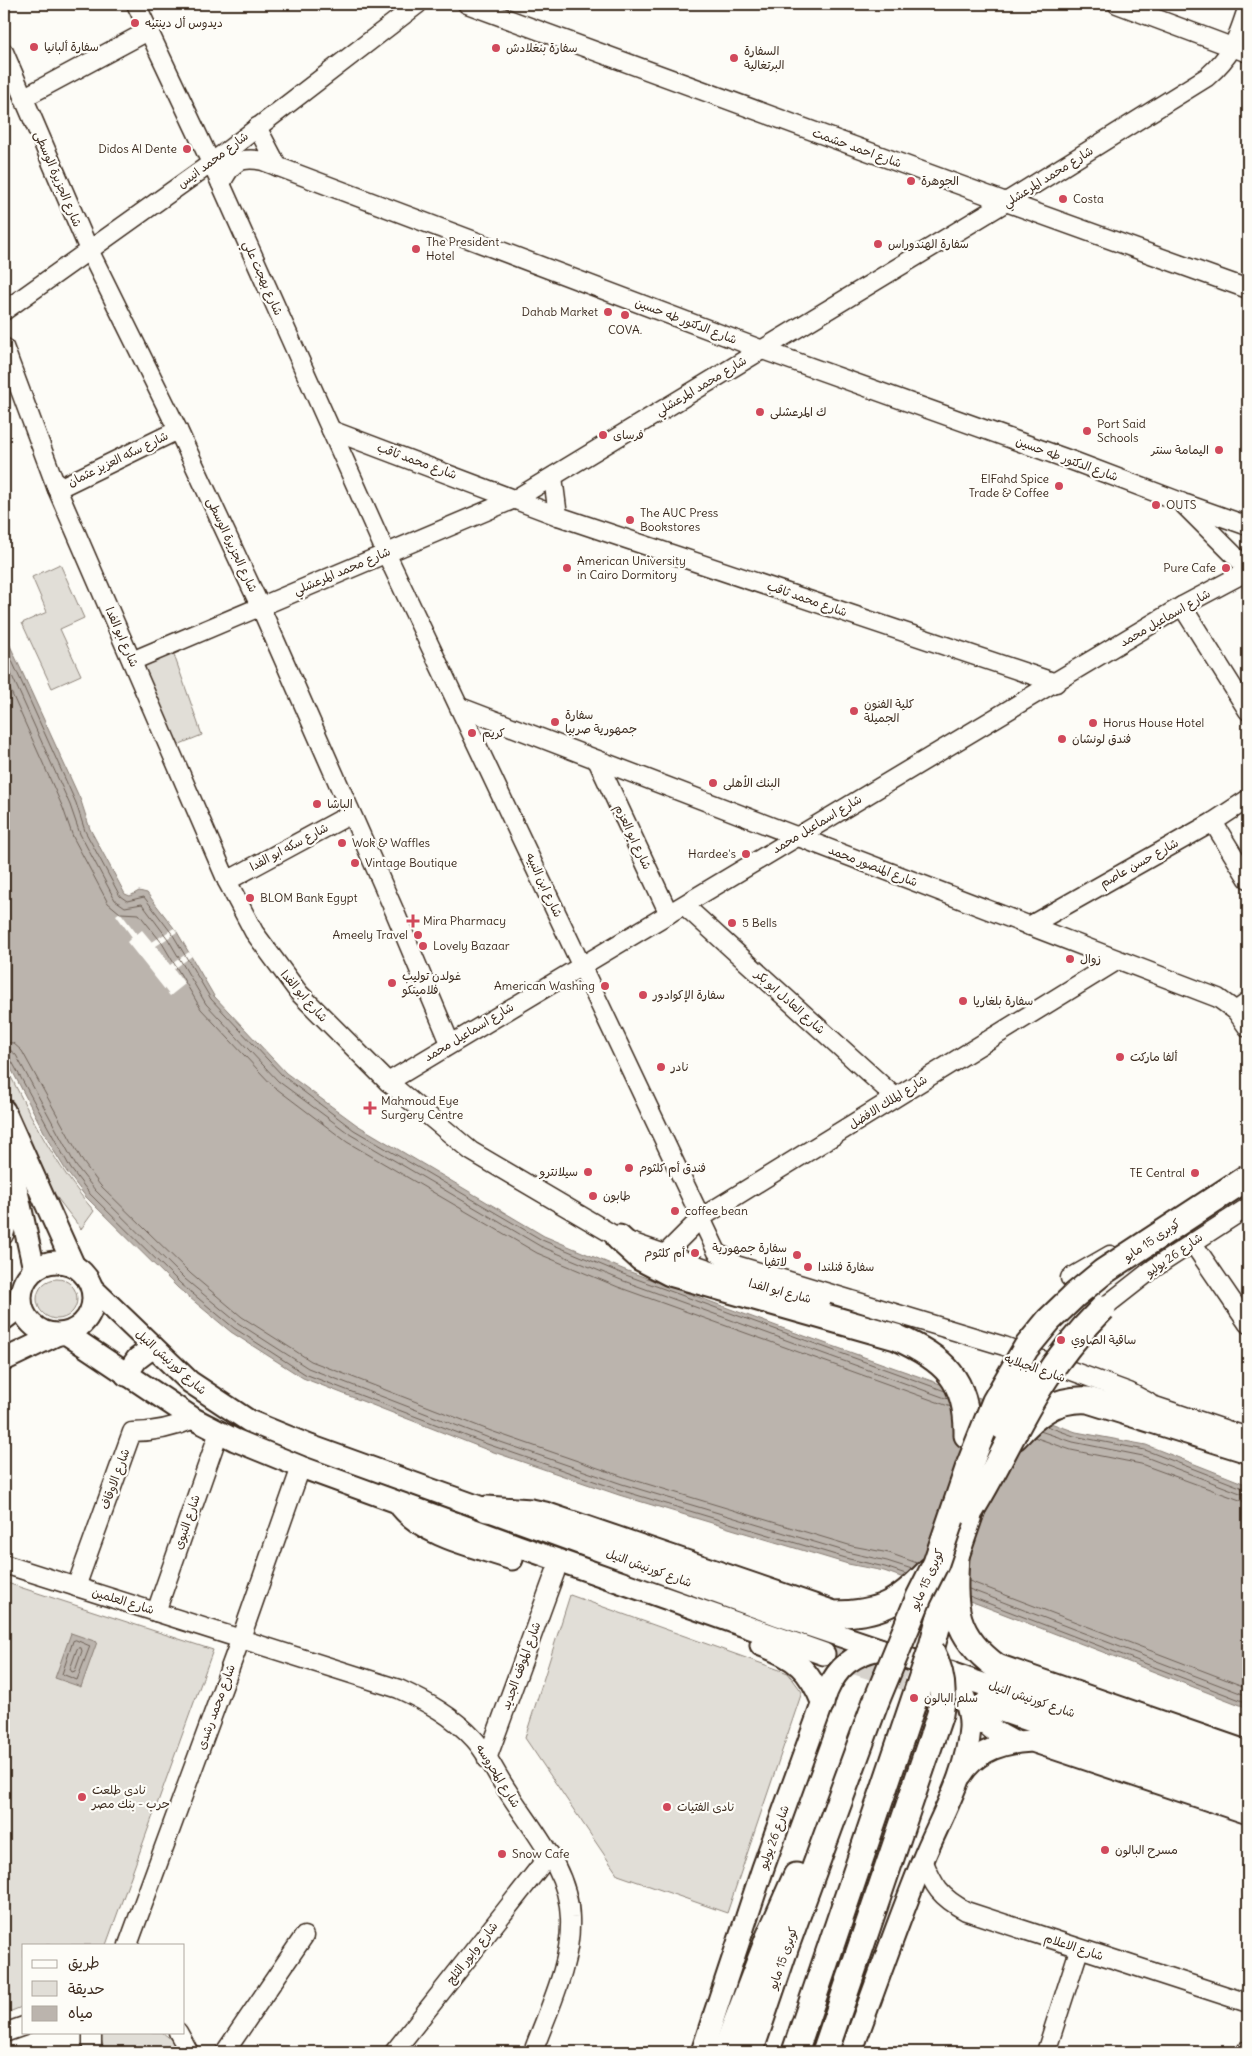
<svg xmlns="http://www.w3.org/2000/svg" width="1252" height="2056" font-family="Delius,'Playpen Sans Arabic',sans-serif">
<rect width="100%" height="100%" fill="#fdfcf7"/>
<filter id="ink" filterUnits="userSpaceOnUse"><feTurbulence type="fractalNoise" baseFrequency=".02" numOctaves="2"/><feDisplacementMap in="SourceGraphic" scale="10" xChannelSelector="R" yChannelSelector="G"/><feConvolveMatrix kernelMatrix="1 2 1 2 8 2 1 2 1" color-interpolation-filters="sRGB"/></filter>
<g filter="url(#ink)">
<!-- green -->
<g fill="#e1ded7" stroke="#8e847a">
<path d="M60,564L84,618L60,629L81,675L52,688L22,623L47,612L32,577Z"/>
<path d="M173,652L202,735L175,746L137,663Z"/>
<path d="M4,1063C30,1115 56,1167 94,1211L81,1229L58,1199L42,1173L4,1099Z"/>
<circle cx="57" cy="1299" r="20"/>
<path d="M4,1582L213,1650L106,1945H24V2006L4,2014Z"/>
<path d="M570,1595L788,1673L802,1692L727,1913L618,1875L525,1738Z"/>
<path d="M102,2032H162L173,2041L176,2052H105L100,2036Z"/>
</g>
<!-- water -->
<g fill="#bbb4ad" stroke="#887d74">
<path d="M4,636L7,639L81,801L90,829L125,894L130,896L139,891L147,893L177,932L214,996L286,1073L357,1125L544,1236L625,1270L779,1327L1076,1432L1146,1445L1248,1485V1708L978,1604L884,1571L848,1564L619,1495L485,1449L303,1378L231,1332L178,1288L86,1197L67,1172L54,1151L4,1055Z"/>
<path d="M71,1633L97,1642L81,1687L55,1678Z"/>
</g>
<!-- pier -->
<path fill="#fdfcf7" d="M120,912L137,934L142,930L152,942L174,928L177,932L156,946L170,965L189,952L192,956L174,969L185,984L170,996L127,942L132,937L116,915Z"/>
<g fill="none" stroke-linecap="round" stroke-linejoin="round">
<!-- shore -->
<g stroke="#6e6157" stroke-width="1">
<path d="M4,643L76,803L85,831L120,896L127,901L144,897L173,935L211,999L283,1076L354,1130L542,1240L623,1274L945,1391"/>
<path d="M4,658L70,805L80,834L115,900L125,907L142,904L168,939L206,1004L278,1081L351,1135L540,1246L621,1280L948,1399"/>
<path d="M4,676L63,808L73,837L108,903L120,913L139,914L162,943L201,1009L273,1086L347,1142L537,1253L618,1287L951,1407"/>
<path d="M4,1042L13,1043L22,1051L83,1162L100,1185L191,1274L242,1317L311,1361L491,1431L624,1477L852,1546L889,1553L917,1563"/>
<path d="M4,1049L10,1050L16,1055L76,1166L95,1190L185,1279L238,1323L308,1368L489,1438L622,1484L851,1553L887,1561L912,1569"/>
<path d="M4,1055L10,1058L71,1169L90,1194L181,1284L234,1328L305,1374L487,1444L620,1490L849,1559L885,1567L906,1574"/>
<path d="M1046,1426L1074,1436L1145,1450L1248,1490"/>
<path d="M1040,1431L1073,1442L1143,1456L1248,1496"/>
<path d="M1034,1437L1071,1450L1141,1464L1248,1503"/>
<path d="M969,1581L1248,1688"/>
<path d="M969,1589L1248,1696"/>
<path d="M969,1596L1248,1703"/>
<path d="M76,1640L90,1646L77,1680L62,1674L73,1641Z"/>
<path d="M81,1648L82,1651L75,1671L72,1672L70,1669L77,1649Z"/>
</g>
<!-- major-tunnel -->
<path stroke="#d6d2cc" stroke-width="21" stroke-dasharray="21 11" stroke-linecap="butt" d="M824,1654L934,1689"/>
<!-- minor casing -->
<g stroke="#3b2a1e" stroke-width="21">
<g id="minor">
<path d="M136,4L221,184L386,553L717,1252L736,1265L1004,1346L1129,1392L1148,1402"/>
<path d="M467,4L1006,202L1248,289"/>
<path d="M1117,4L1248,53"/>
<path d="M4,52L89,250L178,430L260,606L394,910L450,1043"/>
<path d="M23,98L148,31"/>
<path d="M257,127L278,167"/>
<path d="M221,184C231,163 239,156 263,161L760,349L1073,461L1181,502L1248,569"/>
<path d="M4,311L210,164L418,4"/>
<path d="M4,347L57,489L227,881L254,932L299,993L388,1082L471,1151L619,1238L743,1281L821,1302"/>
<path d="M331,430L558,516L1056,683"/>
<path d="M553,477L558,516"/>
<path d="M57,489L178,430"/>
<path d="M1186,504L1248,526"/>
<path d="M1182,606L1248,711"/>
<path d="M132,661L517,498L1006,202L1207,77C1234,53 1237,39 1248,6"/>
<path d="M460,707L1218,998L1236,1011L1248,1028"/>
<path d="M597,760L669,914"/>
<path d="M1213,822L1248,879"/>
<path d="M227,881L351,814"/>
<path d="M685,906L895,1097"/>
<path d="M1029,926L1213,822L1248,799"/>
<path d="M1236,1011L1248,1002"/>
<path d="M388,1082L1182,606L1248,571"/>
<path d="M4,1235L17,1192"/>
<path d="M1192,1242L1248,1324"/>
<path d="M665,1254L702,1217L1118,960"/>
<path d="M1070,1278L1110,1255"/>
<path d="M1103,1308L1154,1268L1248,1207"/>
<path d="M1137,1400L1248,1437"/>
<path d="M4,1564L399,1689C427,1702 453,1716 474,1739C487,1753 496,1774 507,1790C531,1829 569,1869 570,1918C572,1964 548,2010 533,2052"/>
<path d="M76,1587L132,1432C155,1432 173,1428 194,1419"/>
<path d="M156,1612L219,1432"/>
<path d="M487,1759L555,1573"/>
<path d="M923,1860C934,1887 940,1897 966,1911L1248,2003"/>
<path d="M128,1945L241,1638L301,1467"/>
<path d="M92,2032V2052"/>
<path d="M178,2032L189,2052"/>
<path d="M4,2033L24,2026"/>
<path d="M225,2052L304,1936"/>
<path d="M394,2052L550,1854"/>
<path d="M1046,2052L1079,1950"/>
<path d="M1245,2052L1248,2049"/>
</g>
</g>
<!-- major casing -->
<g stroke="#3b2a1e" stroke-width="25">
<g id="major">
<path d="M4,1110L74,1266"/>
<path d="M4,1155L14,1178L34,1269"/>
<circle cx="57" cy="1298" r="36"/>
<path d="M92,1288L190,1382L249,1421L310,1446L779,1615L1248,1774"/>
<path d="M4,1319L21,1306"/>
<path d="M67,1334L194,1419L235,1440L301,1467L518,1546L824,1654"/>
<path d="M4,1360L56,1335"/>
<path d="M126,1375L137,1359L153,1347"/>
<path d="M401,1507C427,1538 475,1546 512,1559"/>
<path d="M761,1645C796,1658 809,1669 823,1704"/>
<path d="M1006,1690C990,1693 976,1707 987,1724C993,1732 1005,1737 1013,1742"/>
<path d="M999,1710L1248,1795"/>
<path d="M961,1775C977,1750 1003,1742 1032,1741L1248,1813"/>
<path d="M702,2052L763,1868L827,1691C838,1666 853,1655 879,1649"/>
<path d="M851,2052C875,1988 897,1924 923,1860C940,1818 967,1774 970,1728C971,1707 961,1689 950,1672"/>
</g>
</g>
<!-- highway casing -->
<g stroke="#3b2a1e" stroke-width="29">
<g id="highway">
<path d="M619,1238L641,1258L670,1273L896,1337C944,1359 968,1379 967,1435"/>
<path d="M1015,1437C1036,1414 1055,1398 1088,1400L1248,1450"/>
<path d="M487,1509L531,1512L545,1515L834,1614C880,1614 899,1603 930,1570"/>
<path d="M956,1556C953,1606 953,1635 997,1667L1248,1754"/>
<path d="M931,1650L956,1556L978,1492"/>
<path d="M725,2052L769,1937L796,1876"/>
<path d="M750,2052L786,1946L875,1704"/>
</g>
</g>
<!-- minor -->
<use href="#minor" stroke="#fdfcf7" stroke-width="18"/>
<!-- major -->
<use href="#major" stroke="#fdfcf7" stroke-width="21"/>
<!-- highway -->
<use href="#highway" stroke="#fdfcf7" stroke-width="25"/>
<!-- highway-bridge casing -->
<g stroke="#3b2a1e" stroke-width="29" stroke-linecap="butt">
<g id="highway-bridge">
<path d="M1003,1427L1028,1375"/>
<path d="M970,1512C996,1471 1015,1426 1041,1385C1059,1356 1079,1332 1103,1308"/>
<path d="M875,1704L919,1597L936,1563L969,1466L995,1401L1026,1348L1049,1320L1075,1295L1103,1272L1248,1177"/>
<path d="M795,2052L931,1650"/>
<path d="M825,2052L940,1714C945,1691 942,1671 931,1650"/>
</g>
</g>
<!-- highway-bridge -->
<use href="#highway-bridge" stroke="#fdfcf7" stroke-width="25"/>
</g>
</g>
<!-- markers -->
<g fill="#d1495b" stroke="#fdfcf7" stroke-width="2">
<circle cx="135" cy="23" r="5"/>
<circle cx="34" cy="47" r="5"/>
<circle cx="496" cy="48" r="5"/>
<circle cx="734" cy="58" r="5"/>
<circle cx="187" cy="149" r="5"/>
<circle cx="911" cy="181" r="5"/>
<circle cx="1063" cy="199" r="5"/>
<circle cx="878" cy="244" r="5"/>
<circle cx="416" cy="249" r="5"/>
<circle cx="608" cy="312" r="5"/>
<circle cx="625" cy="315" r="5"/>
<circle cx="760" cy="412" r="5"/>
<circle cx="1087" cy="431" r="5"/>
<circle cx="603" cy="435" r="5"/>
<circle cx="1219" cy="450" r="5"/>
<circle cx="1059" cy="486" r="5"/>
<circle cx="1156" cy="505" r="5"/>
<circle cx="630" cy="520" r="5"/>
<circle cx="567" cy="568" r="5"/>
<circle cx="1226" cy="568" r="5"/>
<circle cx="854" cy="711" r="5"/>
<circle cx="555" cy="722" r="5"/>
<circle cx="1093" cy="723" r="5"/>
<circle cx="472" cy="733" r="5"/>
<circle cx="1062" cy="739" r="5"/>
<circle cx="713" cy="783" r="5"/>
<circle cx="317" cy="804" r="5"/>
<circle cx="342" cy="843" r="5"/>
<circle cx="746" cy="854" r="5"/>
<circle cx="355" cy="863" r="5"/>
<circle cx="250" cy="898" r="5"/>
<path d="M410.5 913.5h5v5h5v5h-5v5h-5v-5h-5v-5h5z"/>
<circle cx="732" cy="923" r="5"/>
<circle cx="418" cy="935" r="5"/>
<circle cx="423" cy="946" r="5"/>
<circle cx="1070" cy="959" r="5"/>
<circle cx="392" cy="983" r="5"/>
<circle cx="605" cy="986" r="5"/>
<circle cx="643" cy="995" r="5"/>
<circle cx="963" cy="1001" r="5"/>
<circle cx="1120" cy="1057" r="5"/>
<circle cx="661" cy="1067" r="5"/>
<path d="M367.5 1100.5h5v5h5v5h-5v5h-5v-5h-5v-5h5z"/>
<circle cx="629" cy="1168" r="5"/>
<circle cx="588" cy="1172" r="5"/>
<circle cx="1195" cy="1173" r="5"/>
<circle cx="593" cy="1196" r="5"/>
<circle cx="675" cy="1211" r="5"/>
<circle cx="695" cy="1253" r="5"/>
<circle cx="797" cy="1255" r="5"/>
<circle cx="808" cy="1267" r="5"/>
<circle cx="1061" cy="1340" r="5"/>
<circle cx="914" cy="1698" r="5"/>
<circle cx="82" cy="1797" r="5"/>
<circle cx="667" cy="1807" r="5"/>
<circle cx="1105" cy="1850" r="5"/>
<circle cx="502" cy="1854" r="5"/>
</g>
<g text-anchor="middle" stroke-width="4.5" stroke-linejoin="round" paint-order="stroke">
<!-- poi labels -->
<g font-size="12" fill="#3b2a1e" stroke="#fdfcf7" text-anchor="start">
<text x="145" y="27">ديدوس أل دينتيه</text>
<text x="44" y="51">سفارة ألبانيا</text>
<text x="506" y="52">سفارة بنغلادش</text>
<text x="744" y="55">السفارة<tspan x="744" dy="14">البرتغالية</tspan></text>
<text x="177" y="153" text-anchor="end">Didos Al Dente</text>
<text x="921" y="185">الجوهرة</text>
<text x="1073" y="203">Costa</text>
<text x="426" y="246">The President<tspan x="426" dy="14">Hotel</tspan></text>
<text x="888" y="248">سفارة الهندوراس</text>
<text x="598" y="316" text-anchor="end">Dahab Market</text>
<text x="625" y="334" text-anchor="middle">COVA.</text>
<text x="770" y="416">ك المرعشلى</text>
<text x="1097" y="428">Port Said<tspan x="1097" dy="14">Schools</tspan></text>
<text x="613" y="439">فرساى</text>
<text x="1209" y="454" text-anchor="end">اليمامة سنتر</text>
<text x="1049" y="483" text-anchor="end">ElFahd Spice<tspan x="1049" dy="14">Trade &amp; Coffee</tspan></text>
<text x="1166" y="509">OUTS</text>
<text x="640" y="517">The AUC Press<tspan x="640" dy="14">Bookstores</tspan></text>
<text x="577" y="565">American University<tspan x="577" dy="14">in Cairo Dormitory</tspan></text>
<text x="1216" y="572" text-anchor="end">Pure Cafe</text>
<text x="864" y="708">كلية الفنون<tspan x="864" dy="14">الجميلة</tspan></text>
<text x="565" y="719">سفارة<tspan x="565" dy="14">جمهورية صربيا</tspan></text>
<text x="1103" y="727">Horus House Hotel</text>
<text x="482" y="737">كريم</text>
<text x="1072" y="743">فندق لونشان</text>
<text x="723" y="787">البنك الأهلى</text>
<text x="327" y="808">الباشا</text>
<text x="352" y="847">Wok &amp; Waffles</text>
<text x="736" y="858" text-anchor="end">Hardee's</text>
<text x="365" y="867">Vintage Boutique</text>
<text x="260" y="902">BLOM Bank Egypt</text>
<text x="423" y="925">Mira Pharmacy</text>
<text x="742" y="927">5 Bells</text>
<text x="408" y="939" text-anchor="end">Ameely Travel</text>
<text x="433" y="950">Lovely Bazaar</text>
<text x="1080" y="963">زوال</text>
<text x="402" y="980">غولدن توليب<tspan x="402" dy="14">فلامينكو</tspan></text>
<text x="595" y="990" text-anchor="end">American Washing</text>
<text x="653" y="999">سفارة الإكوادور</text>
<text x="973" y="1005">سفارة بلغاريا</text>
<text x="1130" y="1061">ألفا ماركت</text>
<text x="671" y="1071">نادر</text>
<text x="381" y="1105">Mahmoud Eye<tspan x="381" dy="14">Surgery Centre</tspan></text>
<text x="639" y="1172">فندق أم كلثوم</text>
<text x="578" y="1176" text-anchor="end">سيلانترو</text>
<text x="1185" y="1177" text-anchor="end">TE Central</text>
<text x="603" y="1200">طابون</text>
<text x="685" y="1215">coffee bean</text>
<text x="787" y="1252" text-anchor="end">سفارة جمهورية<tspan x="787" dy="14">لاتفيا</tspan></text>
<text x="685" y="1257" text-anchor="end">أم كلثوم</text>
<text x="818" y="1271">سفارة فنلندا</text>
<text x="1071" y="1344">ساقية الصاوي</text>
<text x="924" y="1702">سلم البالون</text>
<text x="92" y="1794">نادى طلعت<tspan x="92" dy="14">حرب - بنك مصر</tspan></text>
<text x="677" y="1811">نادى الفتيات</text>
<text x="1115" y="1854">مسرح البالون</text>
<text x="512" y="1858">Snow Cafe</text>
</g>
<!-- street labels -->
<g font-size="12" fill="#3b2a1e" stroke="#fdfcf7">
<text transform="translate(857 148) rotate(20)" y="4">شارع احمد حشمت</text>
<text transform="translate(213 160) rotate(-37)" y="4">شارع محمد انيس</text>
<text transform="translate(1048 177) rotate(-32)" y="4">شارع محمد المرعشلي</text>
<text transform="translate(58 179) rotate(67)" y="4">شارع الجزيرة الوسطى</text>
<text transform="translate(263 278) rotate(66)" y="4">شارع بهجت علي</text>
<text transform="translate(686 321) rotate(21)" y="4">شارع الدكتور طه حسين</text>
<text transform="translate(701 386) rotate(-31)" y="4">شارع محمد المرعشلي</text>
<text transform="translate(118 459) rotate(-26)" y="4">شارع سكه العزيز عثمان</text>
<text transform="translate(1067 459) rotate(20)" y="4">شارع الدكتور طه حسين</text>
<text transform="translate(417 461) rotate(20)" y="4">شارع محمد ثاقب</text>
<text transform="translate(232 545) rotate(65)" y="4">شارع الجزيرة الوسطى</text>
<text transform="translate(342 571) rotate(-23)" y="4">شارع محمد المرعشلي</text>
<text transform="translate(807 599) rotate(19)" y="4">شارع محمد ثاقب</text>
<text transform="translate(1165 618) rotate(-30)" y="4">شارع اسماعيل محمد</text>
<text transform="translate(122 637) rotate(66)" y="4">شارع ابو الفدا</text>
<text transform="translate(817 824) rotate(-31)" y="4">شارع اسماعيل محمد</text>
<text transform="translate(633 837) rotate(65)" y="4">شارع ابو العزم</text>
<text transform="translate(289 847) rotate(-28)" y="4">شارع سكه ابو الفدا</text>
<text transform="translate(1139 863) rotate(-29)" y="4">شارع حسن عاصم</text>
<text transform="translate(873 866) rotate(21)" y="4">شارع المنصور محمد</text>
<text transform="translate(544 885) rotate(65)" y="4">شارع ابن النبيه</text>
<text transform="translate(304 996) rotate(49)" y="4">شارع ابو الفدا</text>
<text transform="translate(790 1002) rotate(42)" y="4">شارع العادل ابو بكر</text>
<text transform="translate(469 1032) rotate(-31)" y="4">شارع اسماعيل محمد</text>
<text transform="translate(888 1102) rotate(-32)" y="4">شارع الملك الافضل</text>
<text transform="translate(1152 1240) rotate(-34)" y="4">كوبرى 15 مايو</text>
<text transform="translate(1174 1255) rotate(-35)" y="4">شارع 26 يوليو</text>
<text transform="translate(780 1291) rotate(15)" y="4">شارع ابو الفدا</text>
<text transform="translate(171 1362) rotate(42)" y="4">شارع كورنيش النيل</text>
<text transform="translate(1035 1368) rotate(19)" y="4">شارع الجبلايه</text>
<text transform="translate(115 1479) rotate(-70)" y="4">شارع الاوقاف</text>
<text transform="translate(187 1522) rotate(-71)" y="4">شارع النبوى</text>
<text transform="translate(649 1568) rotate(20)" y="4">شارع كورنيش النيل</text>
<text transform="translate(927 1579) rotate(-66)" y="4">كوبرى 15 مايو</text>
<text transform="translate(123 1601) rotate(17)" y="4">شارع العلمين</text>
<text transform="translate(521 1666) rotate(-70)" y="4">شارع الموقف الجديد</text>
<text transform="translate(1032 1699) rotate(19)" y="4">شارع كورنيش النيل</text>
<text transform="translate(216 1707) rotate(-70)" y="4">شارع محمد رشدى</text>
<text transform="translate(498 1776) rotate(58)" y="4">شارع المحروسه</text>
<text transform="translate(774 1837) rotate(-70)" y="4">شارع 26 يوليو</text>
<text transform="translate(1074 1947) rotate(18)" y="4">شارع الاعلام</text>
<text transform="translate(472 1953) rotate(-52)" y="4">شارع وابور الثلج</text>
<text transform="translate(783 1958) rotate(-71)" y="4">كوبرى 15 مايو</text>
</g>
</g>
<!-- margin -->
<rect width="1252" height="2056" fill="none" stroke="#fdfcf7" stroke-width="20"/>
<rect x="10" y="10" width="1232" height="2036" fill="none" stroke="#3b2a1e" stroke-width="2" filter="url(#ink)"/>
<!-- legend -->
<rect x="22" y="1944" width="162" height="90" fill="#fdfcf7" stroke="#afa8a0"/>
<rect x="32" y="1960" width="25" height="8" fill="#fdfcf7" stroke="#afa8a0"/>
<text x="68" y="1968" font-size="15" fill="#3b2a1e">طريق</text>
<rect x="32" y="1981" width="25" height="15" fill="#e1ded7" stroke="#afa8a0"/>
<text x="68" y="1994" font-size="15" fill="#3b2a1e">حديقة</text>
<rect x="32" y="2006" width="25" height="15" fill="#bbb4ad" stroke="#afa8a0"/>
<text x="68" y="2018" font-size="15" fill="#3b2a1e">مياه</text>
</svg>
